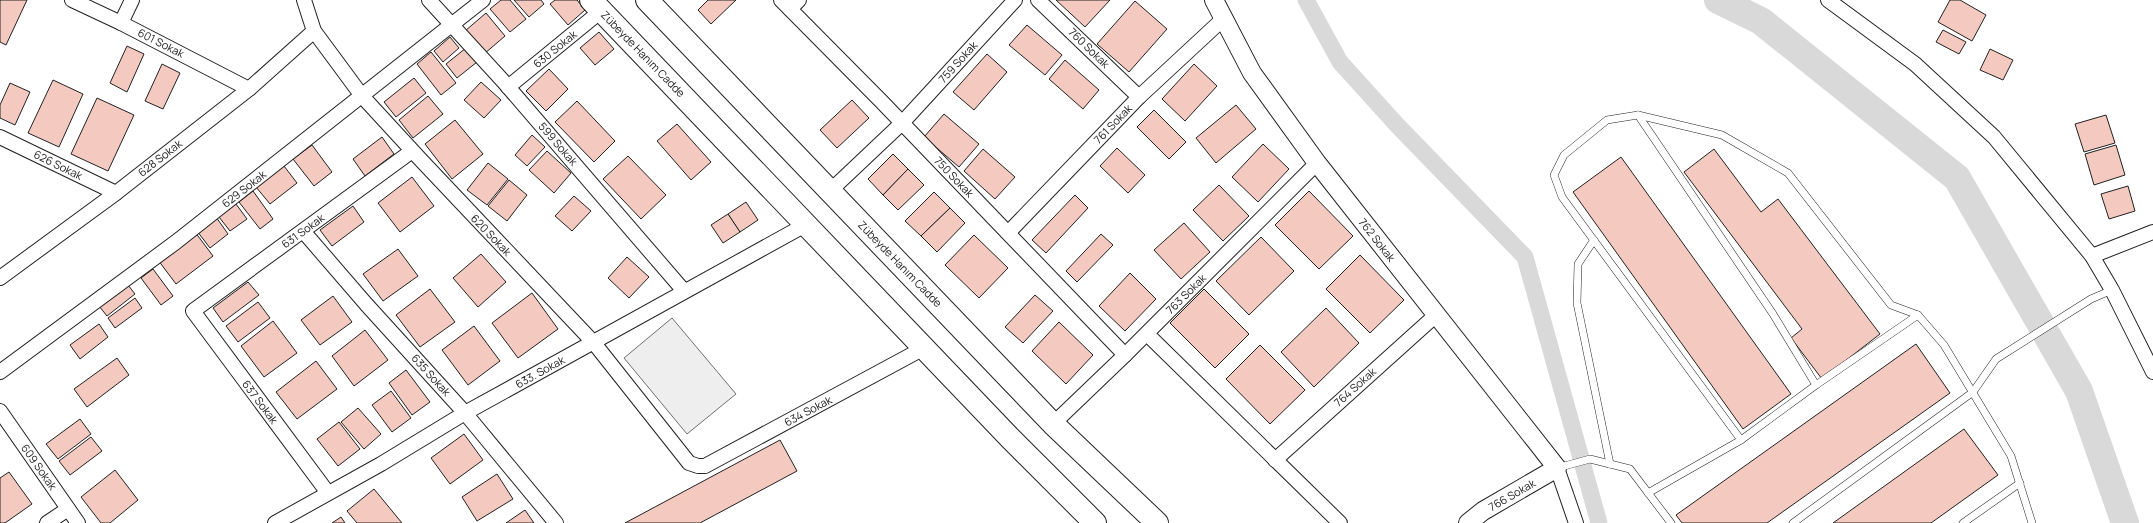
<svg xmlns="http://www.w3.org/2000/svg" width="2153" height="523" font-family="Manrope,sans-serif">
<rect width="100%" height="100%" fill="#fff"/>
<!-- green -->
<path fill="#eee" stroke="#6f6f6f" d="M672,318L736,394L687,434L624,358Z"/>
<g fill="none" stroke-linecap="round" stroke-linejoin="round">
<!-- canal -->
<path stroke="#d9d9d9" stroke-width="17" d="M1306,0L1340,62L1397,125L1525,257L1599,523"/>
<!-- river -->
<path stroke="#d9d9d9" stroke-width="28" d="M1718,0L1761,21L1957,178L2079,391L2125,523"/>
</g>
<!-- building -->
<g fill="#f3c9c0" stroke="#222">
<path d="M0,0H27L6,45L0,42Z"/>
<path d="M501,0H510L526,19L510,32L490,9Z"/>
<path d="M514,0H541L544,4L529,17Z"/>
<path d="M555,0H577L585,10L568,25L550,4Z"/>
<path d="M708,0H736L711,24L698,10Z"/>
<path d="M1056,0H1110L1085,27Z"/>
<path d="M1950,0H1960L1986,15L1972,41L1938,22Z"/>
<path d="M1135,1L1167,29L1129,72L1097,44Z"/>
<path d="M486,13L505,36L484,54L465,31Z"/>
<path d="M1027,25L1062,55L1045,75L1009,45Z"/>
<path d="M1943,30L1966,42L1959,54L1936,42Z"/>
<path d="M599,32L614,49L595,65L580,48Z"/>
<path d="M450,37L459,48L443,62L434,51Z"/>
<path d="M127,46L144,54L127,92L110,83Z"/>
<path d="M466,48L477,62L457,78L446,64Z"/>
<path d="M1990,49L2013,60L2003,80L1980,70Z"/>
<path d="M431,52L456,83L441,95L417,64Z"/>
<path d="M987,54L1007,72L974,110L953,92Z"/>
<path d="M1065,60L1099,90L1083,109L1049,79Z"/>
<path d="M162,64L180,73L163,109L145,101Z"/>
<path d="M1194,64L1217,86L1185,121L1162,99Z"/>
<path d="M549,69L568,89L546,111L526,91Z"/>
<path d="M414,78L426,93L396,117L384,102Z"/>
<path d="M53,80L83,94L59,147L28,133Z"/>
<path d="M481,82L501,100L484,118L464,100Z"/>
<path d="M10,83L30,92L15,125L0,118V105Z"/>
<path d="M428,96L443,114L413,138L399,120Z"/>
<path d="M97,98L134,115L108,171L71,154Z"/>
<path d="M852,100L869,118L837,148L820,130Z"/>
<path d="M577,101L615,141L594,162L555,122Z"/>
<path d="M1236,105L1256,129L1216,163L1196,138Z"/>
<path d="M1154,110L1186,142L1169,159L1137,127Z"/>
<path d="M944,114L979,144L959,167L924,137Z"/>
<path d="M2106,115L2115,143L2084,152L2075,124Z"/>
<path d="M455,120L483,154L452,179L425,144Z"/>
<path d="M677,124L711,162L691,180L657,141Z"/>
<path d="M532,135L545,147L527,166L515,155Z"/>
<path d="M382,137L394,154L365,176L353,159Z"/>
<path d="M1263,144L1289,169L1258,202L1232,177Z"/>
<path d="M312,145L332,172L314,186L293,159Z"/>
<path d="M2116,145L2125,175L2094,185L2085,154Z"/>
<path d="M1117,148L1145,175L1128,193L1100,166Z"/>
<path d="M983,149L1015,177L995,199L964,171Z"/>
<path d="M1714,149L1761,212L1778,199L1880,334L1822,379L1791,338L1802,329L1684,172Z"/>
<path d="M547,151L571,173L554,193L529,170Z"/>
<path d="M893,154L908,169L883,195L868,179Z"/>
<path d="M628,156L666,195L641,219L603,179Z"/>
<path d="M1621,157L1791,394L1743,429L1573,192Z"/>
<path d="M488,163L508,179L487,205L467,190Z"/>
<path d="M284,166L297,183L270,204L256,187Z"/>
<path d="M908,169L924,185L898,210L883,195Z"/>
<path d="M412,177L434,206L400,232L378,203Z"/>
<path d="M509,180L527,195L507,221L488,206Z"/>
<path d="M1219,185L1249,216L1223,241L1193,210Z"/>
<path d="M2128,186L2135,211L2109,219L2101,194Z"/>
<path d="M253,191L273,219L260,229L239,202Z"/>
<path d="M1309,191L1353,236L1319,269L1275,225Z"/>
<path d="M934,192L950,208L921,236L905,221Z"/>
<path d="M1075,195L1088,208L1046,253L1032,240Z"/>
<path d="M574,196L591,211L572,231L555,216Z"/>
<path d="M746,202L758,220L740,232L728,214Z"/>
<path d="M236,204L247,219L230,231L219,217Z"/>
<path d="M353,206L364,222L332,246L320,230Z"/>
<path d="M950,208L965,223L937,252L921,236Z"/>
<path d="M728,214L740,232L723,243L711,225Z"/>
<path d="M216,217L228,234L210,248L197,231Z"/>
<path d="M1184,223L1210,252L1181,279L1154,250Z"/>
<path d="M195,232L213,256L176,284L158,260Z"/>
<path d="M1101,234L1113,245L1077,282L1066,271Z"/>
<path d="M974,235L1008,268L979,298L945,265Z"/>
<path d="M1261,237L1294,271L1249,315L1216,281Z"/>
<path d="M398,249L418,276L383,301L363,274Z"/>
<path d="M481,254L506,282L478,307L453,278Z"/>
<path d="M1360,255L1404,300L1370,333L1326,289Z"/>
<path d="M627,257L649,277L629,298L608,278Z"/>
<path d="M153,269L173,296L161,305L141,278Z"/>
<path d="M1130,273L1156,299L1125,331L1099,306Z"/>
<path d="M248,282L259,295L223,322L213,308Z"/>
<path d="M128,285L135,294L107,316L99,306Z"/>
<path d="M430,289L455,322L420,347L396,315Z"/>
<path d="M1204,289L1249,334L1215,368L1170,323Z"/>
<path d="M532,293L558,329L518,358L492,323Z"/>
<path d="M1035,295L1053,311L1023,343L1005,327Z"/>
<path d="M333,296L352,322L320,345L301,320Z"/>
<path d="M135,298L142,308L115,328L108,318Z"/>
<path d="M258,302L270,318L238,342L226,326Z"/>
<path d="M1326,308L1359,343L1314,387L1281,352Z"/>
<path d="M273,321L297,353L264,377L241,346Z"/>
<path d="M1059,322L1093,355L1066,384L1032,351Z"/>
<path d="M99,324L108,337L80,359L70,345Z"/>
<path d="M474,326L500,361L468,385L442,350Z"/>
<path d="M365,330L388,360L354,386L332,356Z"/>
<path d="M1916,344L1950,393L1767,523H1682L1676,515Z"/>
<path d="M1260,345L1305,390L1270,424L1226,379Z"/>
<path d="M117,358L129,375L87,407L74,389Z"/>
<path d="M316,361L337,389L297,419L276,392Z"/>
<path d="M406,370L430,402L412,415L389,383Z"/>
<path d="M391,391L411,418L392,432L372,405Z"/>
<path d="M358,408L381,434L364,449L341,422Z"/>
<path d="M80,419L91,434L58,459L46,444Z"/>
<path d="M339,422L360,449L338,466L317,439Z"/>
<path d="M1964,429L1998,475L1931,523H1833Z"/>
<path d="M464,434L483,460L450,484L431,458Z"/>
<path d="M91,437L102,451L70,475L59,461Z"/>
<path d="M780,440L797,471L700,523H625Z"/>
<path d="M115,470L138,500L110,523H101L81,497Z"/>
<path d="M9,472L32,504L5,523H0V478Z"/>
<path d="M497,474L513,499L477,521L462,497Z"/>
<path d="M374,489L402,523H357L347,511Z"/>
<path d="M525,510L534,523H506Z"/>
<path d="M341,517L345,523H332Z"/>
</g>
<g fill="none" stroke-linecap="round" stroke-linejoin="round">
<!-- service casing -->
<g stroke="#222" stroke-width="8">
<g id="service">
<path d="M1638,115L1773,314L1816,385"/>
<path d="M1594,240L1578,264L1577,303L1610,464"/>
<path d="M1741,440L1816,385L1918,315"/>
<path d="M1557,468L1590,459L1630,469L1671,523"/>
<path d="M1648,493L1741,440L1562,197L1554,175L1564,155L1607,120L1638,115L1722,135L1788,173L1891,305L1918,315L1944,345L2011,456L2032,523"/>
<path d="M1793,523L1973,392L1996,359L2091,299L2112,290"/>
<path d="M1963,523L2020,483"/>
</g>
</g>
<!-- minor casing -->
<g stroke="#222" stroke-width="16">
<g id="minor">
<path d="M72,0L121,23L249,89"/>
<path d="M304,0L314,31L362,96L420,159L594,343L689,463L698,466H705L924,348"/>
<path d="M429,0L503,81L684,291"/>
<path d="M781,0L882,102L1125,355"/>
<path d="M1038,0L1139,97"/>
<path d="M1828,0L1915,64L1994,137L2092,256L2112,290L2153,372"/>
<path d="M790,9L799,0"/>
<path d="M121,23L132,0"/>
<path d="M508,87L601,11"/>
<path d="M0,137L116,193"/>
<path d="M830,191L902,123L1015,0"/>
<path d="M303,231L366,304L465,413L556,523"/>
<path d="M1008,233L1139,97L1223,19"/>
<path d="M2092,256L2153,232"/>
<path d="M0,278L116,193L249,89L314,31"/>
<path d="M1147,334L1340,523"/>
<path d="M0,372L176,242L483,0"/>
<path d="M0,411L78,523"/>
<path d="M1053,424L1125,355L1317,163"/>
<path d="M1275,460L1436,315"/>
<path d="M1557,468L1576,523"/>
<path d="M328,493L193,311L412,151"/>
<path d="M47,523L68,509"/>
<path d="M275,523L381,464L465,413L807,224"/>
</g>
</g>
<!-- tertiary casing -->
<g stroke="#222" stroke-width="20">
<path id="tertiary" d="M1214,0L1252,73L1317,163L1557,468L1483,511L1468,523"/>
</g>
<!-- trunk casing -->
<g stroke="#222" stroke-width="24">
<g id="trunk">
<path d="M591,0L1010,438L1095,523"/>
<path d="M647,0L1053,424L1157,523"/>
</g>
</g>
<!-- service -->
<use href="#service" stroke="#fff" stroke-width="7"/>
<!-- minor -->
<use href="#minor" stroke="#fff" stroke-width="14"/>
<!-- tertiary -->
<use href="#tertiary" stroke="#fff" stroke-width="18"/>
<!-- trunk -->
<use href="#trunk" stroke="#fff" stroke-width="22"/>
</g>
<g text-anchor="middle" stroke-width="3" stroke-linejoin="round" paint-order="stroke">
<!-- street labels -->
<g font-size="11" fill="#222" stroke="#fff">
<text transform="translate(161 43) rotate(27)" y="4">601 Sokak</text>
<text transform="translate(1089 48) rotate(44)" y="4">760 Sokak</text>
<text transform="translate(555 49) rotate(-39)" y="4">630 Sokak</text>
<text transform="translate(643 54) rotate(46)" y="4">Zübeyde Hanım Cadde</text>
<text transform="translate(958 62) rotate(-48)" y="4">759 Sokak</text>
<text transform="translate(1113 124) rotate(-46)" y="4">761 Sokak</text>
<text transform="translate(558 144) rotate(49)" y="4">599 Sokak</text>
<text transform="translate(160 158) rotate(-38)" y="4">628 Sokak</text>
<text transform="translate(58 165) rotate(26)" y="4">626 Sokak</text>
<text transform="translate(954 177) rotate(46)" y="4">750 Sokak</text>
<text transform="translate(244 189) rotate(-38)" y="4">629 Sokak</text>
<text transform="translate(303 231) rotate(-36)" y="4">631 Sokak</text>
<text transform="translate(491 235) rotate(46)" y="4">620 Sokak</text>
<text transform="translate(1377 240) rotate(52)" y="4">762 Sokak</text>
<text transform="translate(900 264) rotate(46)" y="4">Zübeyde Hanım Cadde</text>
<text transform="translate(1186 294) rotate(-45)" y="4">763 Sokak</text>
<text transform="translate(540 372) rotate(-29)" y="4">633. Sokak</text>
<text transform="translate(431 375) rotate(48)" y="4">635 Sokak</text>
<text transform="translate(1355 387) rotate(-42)" y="4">764 Sokak</text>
<text transform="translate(260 402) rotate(53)" y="4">637 Sokak</text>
<text transform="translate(808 411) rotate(-28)" y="4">634 Sokak</text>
<text transform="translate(39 467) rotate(55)" y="4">609 Sokak</text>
<text transform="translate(1512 495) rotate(-30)" y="4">766 Sokak</text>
</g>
</g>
</svg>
